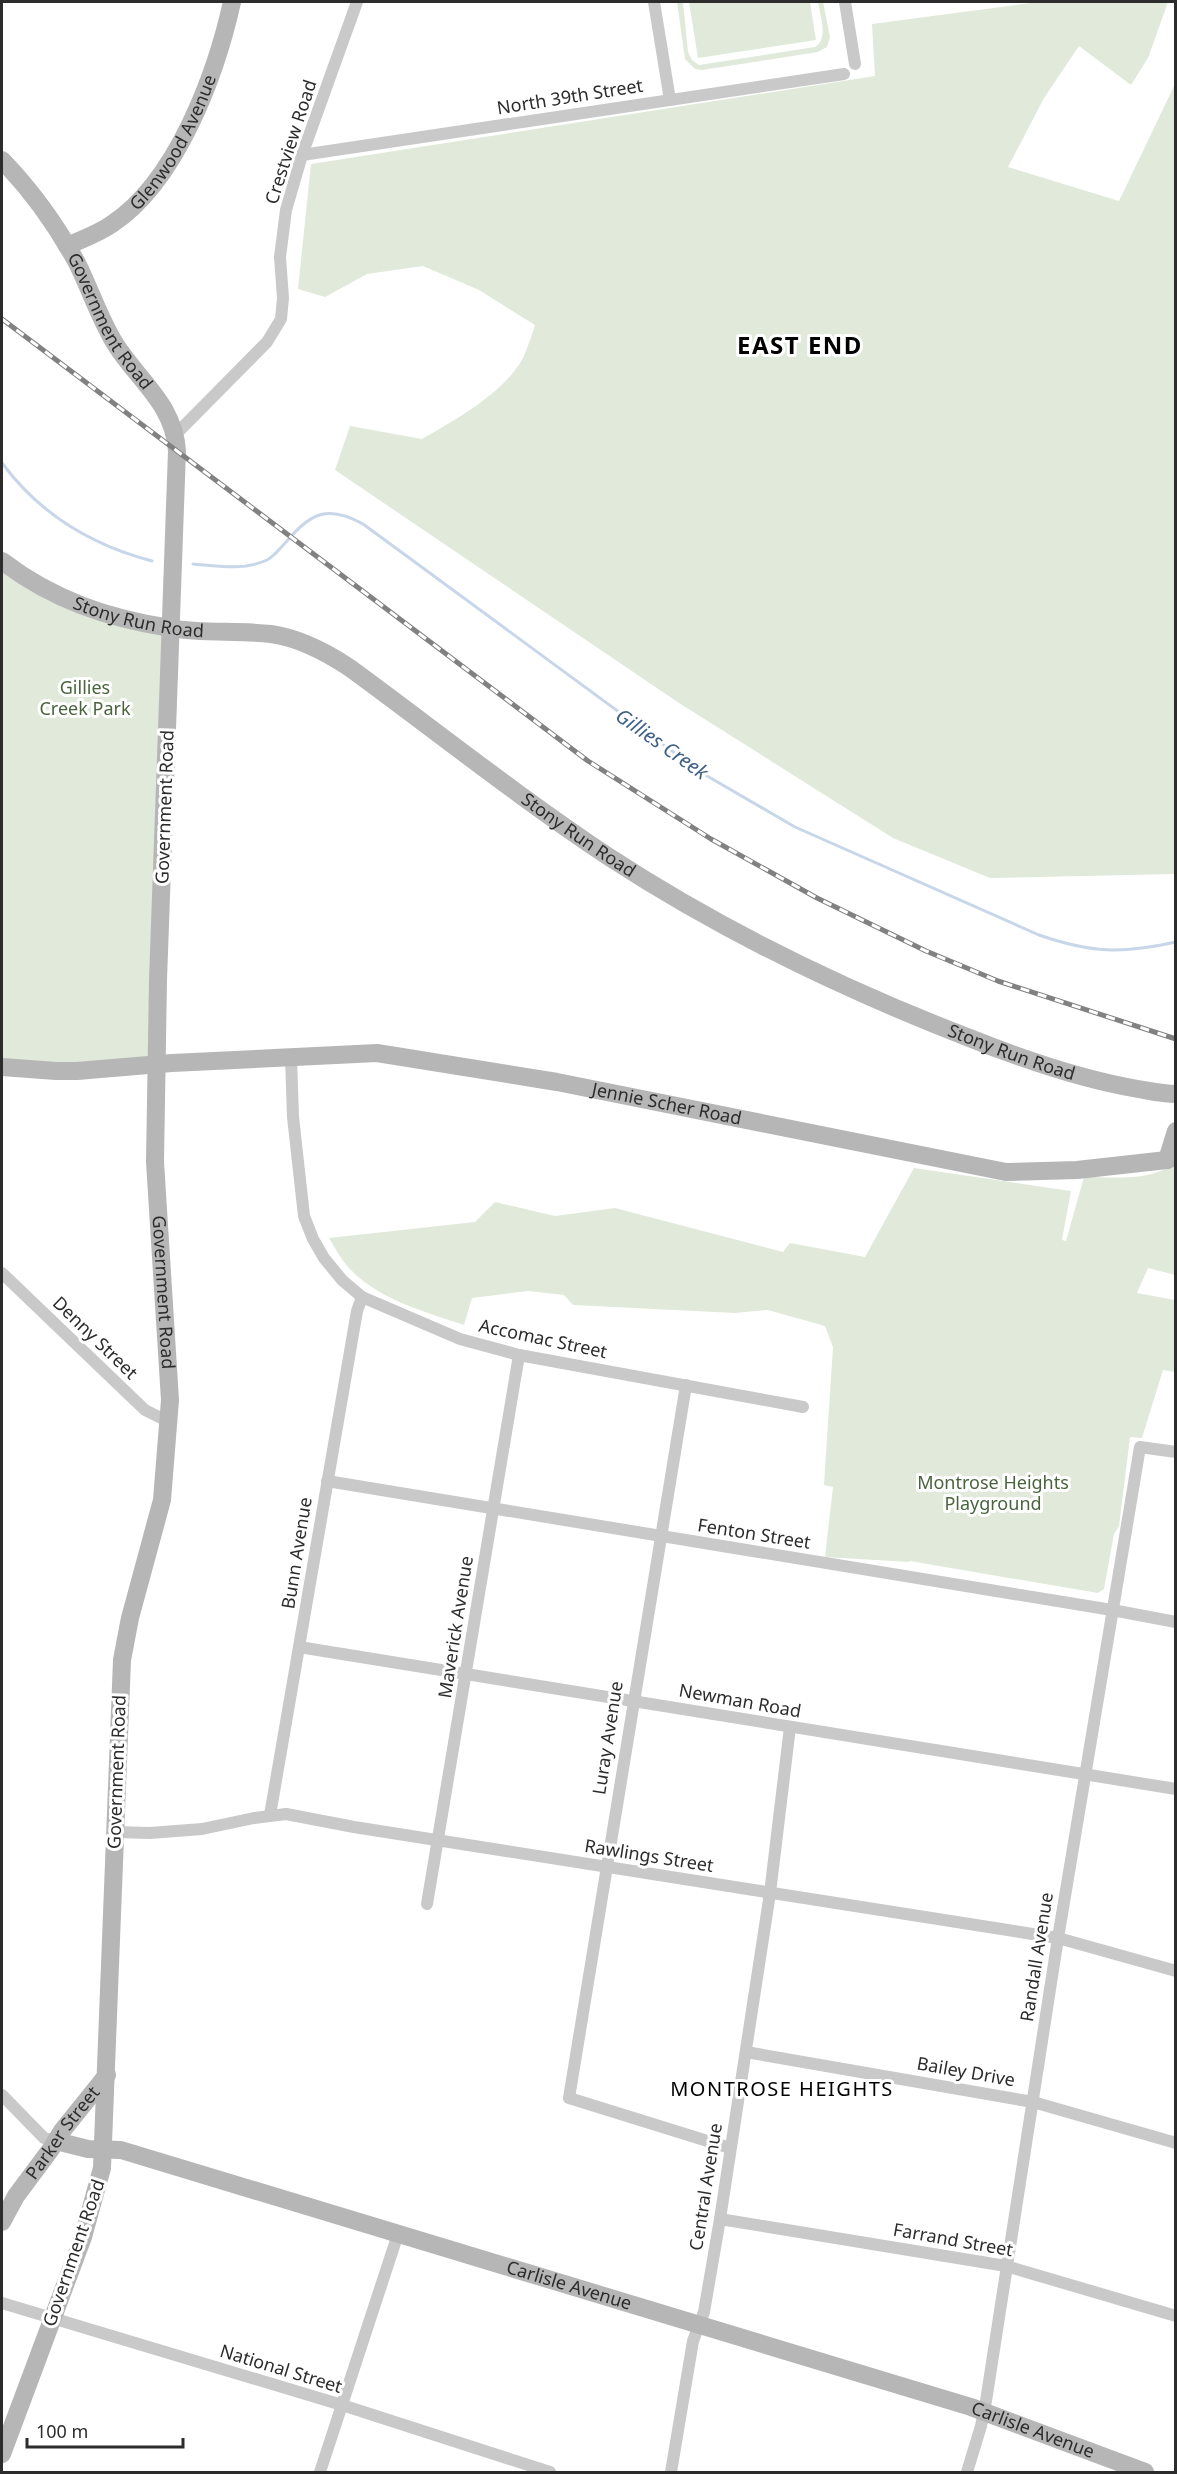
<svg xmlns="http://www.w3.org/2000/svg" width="1177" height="2474" font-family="'Noto Sans',sans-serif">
<rect width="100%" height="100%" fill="#fff"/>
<!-- green -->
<g fill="#e0e9da">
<path d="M677,2H683L688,52L692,60L699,65L815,47C829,39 820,15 818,2H823L830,37L827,47L818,52L702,70L695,69L685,59Z"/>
<path d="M689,2H810L816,40L698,58Z"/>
<path d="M1038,2H1168L1148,58L1131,85L1079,46L1044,98L1008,167L1119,201L1175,84V874L990,878L893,838L679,703L335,470L350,426L422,439C457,419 506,392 524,356C528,346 532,335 535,325L479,290L423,266L367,274L325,297L298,289L311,164L875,76L872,24Z"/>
<path d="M2,561L19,575L171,629L157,1064L2,1067Z"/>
<path d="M1175,1163V1275L1148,1268L1137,1293L1175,1300V1372L1163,1370L1142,1438L1130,1437L1119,1526L1114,1534L1104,1589L1098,1593L910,1561L909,1562L825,1557L833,1487L824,1485L833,1347L825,1326L768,1310L735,1313L573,1305L564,1295L528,1291L472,1298L464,1325C423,1311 372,1298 344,1262C338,1254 334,1246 329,1238L475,1222L495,1202L555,1216L615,1208L783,1252L790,1243L865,1257L914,1168L1071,1191L1062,1240L1066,1241L1084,1177C1114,1177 1150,1182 1175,1163Z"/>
</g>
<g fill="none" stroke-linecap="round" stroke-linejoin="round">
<!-- stream -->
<g stroke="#c7d6e8" stroke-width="3">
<path d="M2,463C39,513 91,545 152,561"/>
<path d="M193,564C217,566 243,571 267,560C275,556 281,547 287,541C311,512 329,505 363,524L702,773L795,827L1039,935C1091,953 1122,954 1176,942"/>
</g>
<!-- street -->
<g stroke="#c9c9c9" stroke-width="12">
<path d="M654,2L670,100"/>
<path d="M845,2L855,64"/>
<path d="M302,155L844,74"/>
<path d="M175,435L267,342L281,319L283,298L280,257L286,210L302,155L357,2"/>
<path d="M291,1057L293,1117L304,1216L313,1239L324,1258L342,1280L362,1297L460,1339L519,1355L803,1407"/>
<path d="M2,1273L145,1410L169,1422"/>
<path d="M686,1385L569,2098L730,2148"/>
<path d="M327,1481L1112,1610L1176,1622"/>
<path d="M299,1647L1176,1789"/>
<path d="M270,1815L357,1311L362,1297"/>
<path d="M115,1832L150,1833L202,1829L254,1818L286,1814L354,1827L1058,1938L1176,1971"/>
<path d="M427,1904L519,1355"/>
<path d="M746,2052L1033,2102L1176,2143"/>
<path d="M2,2095L44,2138L56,2141"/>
<path d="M720,2219L1006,2266L1176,2316"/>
<path d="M2,2303L342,2405L550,2472"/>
<path d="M320,2472L398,2234"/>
<path d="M671,2472L693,2341L704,2312L720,2219L770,1893L790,1727"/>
<path d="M967,2472L981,2426L986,2401L1058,1938L1140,1447L1176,1452"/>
</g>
<!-- secondary -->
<g stroke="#b6b6b6" stroke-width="18">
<path id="s1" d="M2,160C31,190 57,226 77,263C90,289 99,317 114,342C137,380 174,403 177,451L158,980L155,1162L170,1400L162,1500L130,1618L122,1660L102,2168L83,2237L2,2454"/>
<path id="s2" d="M67,246C82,239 98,234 112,224C177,181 216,74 232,2"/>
<path id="s3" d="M2,561C53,600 107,618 170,628C203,634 237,630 271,634C300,638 326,652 350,668C436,731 520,798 609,857C721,930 843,989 967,1037C1022,1059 1079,1079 1138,1089C1150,1091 1163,1094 1176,1094"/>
<path id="s4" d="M2,1067L56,1071H77L172,1063L377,1053L557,1082L1006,1172L1077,1170L1167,1160L1176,1156"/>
<path d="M1167,1160L1176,1131"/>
<path id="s5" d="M56,2141L88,2149L121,2150L971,2407L1145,2472"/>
<path id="s6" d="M2,2222L16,2196L51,2149L62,2131L107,2075"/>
</g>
<!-- rail casing -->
<g stroke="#818181" stroke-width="5">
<path id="rail" d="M2,319L588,761L711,839L817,898L926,951L998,981L1176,1039"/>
</g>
<!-- rail -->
<use href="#rail" stroke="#fff" stroke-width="3" stroke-dasharray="9" stroke-linecap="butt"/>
</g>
<g text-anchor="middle" stroke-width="6" stroke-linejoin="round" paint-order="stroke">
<!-- street labels -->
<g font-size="18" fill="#2c2c2c" stroke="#fff">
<text transform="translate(570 97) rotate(-9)" y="6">North 39th Street</text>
<text dy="6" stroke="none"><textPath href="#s2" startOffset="154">Glenwood Avenue</textPath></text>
<text transform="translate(291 142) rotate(-72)" y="6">Crestview Road</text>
<text dy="6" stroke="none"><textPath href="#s1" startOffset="195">Government Road</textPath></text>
<text dy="6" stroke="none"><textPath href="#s3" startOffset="150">Stony Run Road</textPath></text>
<text transform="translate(165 807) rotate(-88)" y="6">Government Road</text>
<text dy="6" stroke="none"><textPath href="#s3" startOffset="654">Stony Run Road</textPath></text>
<text dy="6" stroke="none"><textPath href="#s3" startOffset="1140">Stony Run Road</textPath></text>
<text dy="6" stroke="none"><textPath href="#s4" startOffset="670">Jennie Scher Road</textPath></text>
<text dy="6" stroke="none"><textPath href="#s1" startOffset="1185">Government Road</textPath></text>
<text transform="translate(95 1338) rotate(44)" y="6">Denny Street</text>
<text transform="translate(543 1339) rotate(12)" y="6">Accomac Street</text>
<text transform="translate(754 1534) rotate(9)" y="6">Fenton Street</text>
<text transform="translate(297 1553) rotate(-81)" y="6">Bunn Avenue</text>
<text transform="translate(456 1627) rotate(-81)" y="6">Maverick Avenue</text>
<text transform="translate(740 1701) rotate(10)" y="6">Newman Road</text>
<text transform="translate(608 1738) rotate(-81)" y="6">Luray Avenue</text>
<text transform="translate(117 1772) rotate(-88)" y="6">Government Road</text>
<text transform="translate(649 1856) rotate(9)" y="6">Rawlings Street</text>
<text transform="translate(1037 1957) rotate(-81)" y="6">Randall Avenue</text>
<text transform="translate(966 2072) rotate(10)" y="6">Bailey Drive</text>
<text dy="6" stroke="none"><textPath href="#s6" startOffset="108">Parker Street</textPath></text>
<text transform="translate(706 2187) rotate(-81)" y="6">Central Avenue</text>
<text transform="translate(953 2240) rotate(10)" y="6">Farrand Street</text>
<text transform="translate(74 2253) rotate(-71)" y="6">Government Road</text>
<text dy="6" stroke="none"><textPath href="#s5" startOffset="534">Carlisle Avenue</textPath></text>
<text transform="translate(281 2369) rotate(17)" y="6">National Street</text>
<text dy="6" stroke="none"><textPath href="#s5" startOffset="1020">Carlisle Avenue</textPath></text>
</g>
<!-- park labels -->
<g font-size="18" fill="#49643d" stroke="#fff">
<text x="85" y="694">Gillies<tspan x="85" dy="21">Creek Park</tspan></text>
<text x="993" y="1489">Montrose Heights<tspan x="993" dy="21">Playground</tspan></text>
</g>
<!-- water labels -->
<g font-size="20" font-style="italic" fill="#406187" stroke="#fff">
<text transform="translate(662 744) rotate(35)" y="7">Gillies Creek</text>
</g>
<!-- neighbourhood labels -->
<g font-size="20" letter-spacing="1.5" fill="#000" stroke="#fff">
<text x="782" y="2096">MONTROSE HEIGHTS</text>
</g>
<!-- district labels -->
<g font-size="24" font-weight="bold" letter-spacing="1.5" fill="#000" stroke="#fff">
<text x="800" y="354">EAST END</text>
</g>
</g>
<!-- border -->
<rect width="1177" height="2474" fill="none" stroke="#2c2c2c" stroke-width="6"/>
<!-- scale -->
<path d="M27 2438v9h156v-9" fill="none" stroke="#2c2c2c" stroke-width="3"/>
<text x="36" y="2438" font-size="18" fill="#2c2c2c" stroke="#ffffff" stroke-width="4.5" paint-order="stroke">100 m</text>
</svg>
